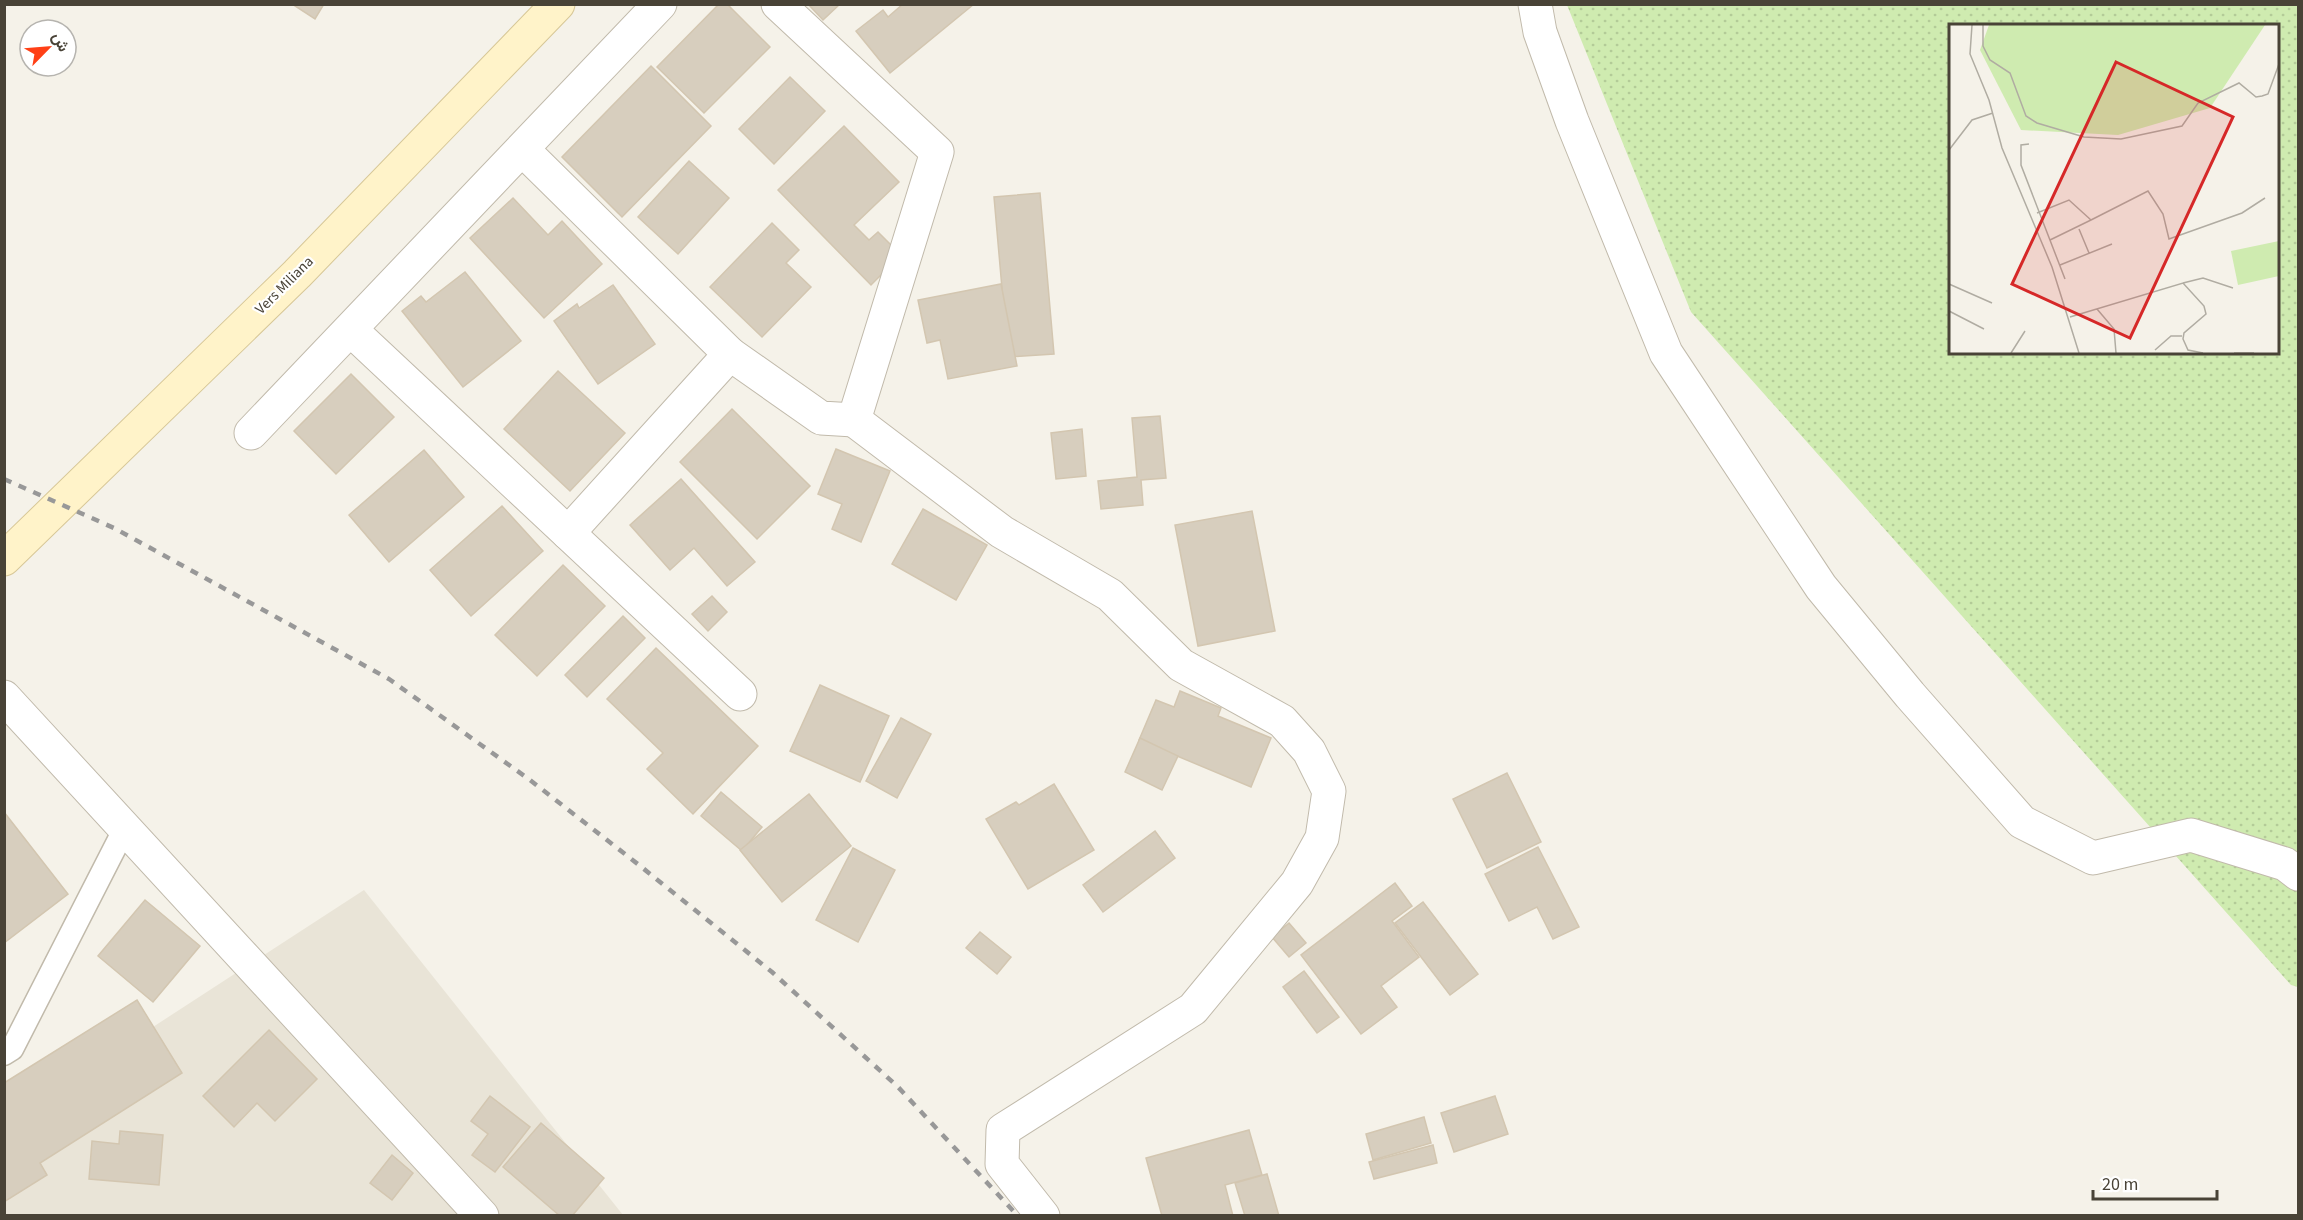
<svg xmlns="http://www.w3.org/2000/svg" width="2303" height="1220" font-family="'Source Sans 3',Vazirmatn,sans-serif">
<defs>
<pattern id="grass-dots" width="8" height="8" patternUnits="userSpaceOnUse" patternTransform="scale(1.5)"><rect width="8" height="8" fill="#cfebb0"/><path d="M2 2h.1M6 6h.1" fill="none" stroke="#b3cb98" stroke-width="1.8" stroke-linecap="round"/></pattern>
</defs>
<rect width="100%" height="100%" fill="#f5f2e9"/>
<!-- residential -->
<path fill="#e9e4d7" d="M364,890L623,1215L5,1216V1123Z"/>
<!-- grass -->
<path fill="url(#grass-dots)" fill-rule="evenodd" d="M1567,5H2298V987L2291,985L1691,312ZM1950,26H2278V352H1950Z"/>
<!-- building -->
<g fill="#d7cebe" stroke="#d3c6b0" stroke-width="1.5">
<path d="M292,4H324L315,19Z"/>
<path d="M719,4H727L770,47L704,113L657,67Z"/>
<path d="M808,4H840L823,20Z"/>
<path d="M903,4H974L890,73L856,31L883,10L888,17Z"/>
<path d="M651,66L711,126L622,217L562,157Z"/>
<path d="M790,77L825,111L774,164L739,129Z"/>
<path d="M844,126L899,182L854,225L869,240L878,232L901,255L871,285L778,190Z"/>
<path d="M689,161L729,198L678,254L638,217Z"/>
<path d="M1040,193L1054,354L1008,357L994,197Z"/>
<path d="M513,198L548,235L562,221L602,264L544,318L470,238Z"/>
<path d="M772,223L799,250L786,263L811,287L762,337L710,287Z"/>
<path d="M465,272L521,341L463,387L402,311L421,296L426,302Z"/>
<path d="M1001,284L1017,366L948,379L940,340L927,343L918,300Z"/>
<path d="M613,285L655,344L598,384L554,321L577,304L579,308Z"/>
<path d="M558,371L625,433L570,491L504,429Z"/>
<path d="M351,374L394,417L336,474L294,431Z"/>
<path d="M732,409L810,486L757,539L680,462Z"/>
<path d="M1160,416L1166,478L1141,480L1143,505L1101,509L1098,481L1137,477L1132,418Z"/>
<path d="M1082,429L1086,476L1056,479L1051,433Z"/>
<path d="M836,449L890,471L861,542L832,529L842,504L818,494Z"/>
<path d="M424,450L464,497L389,562L349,515Z"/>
<path d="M681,479L755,562L727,586L694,548L670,570L630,525Z"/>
<path d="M502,506L543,551L471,616L430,570Z"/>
<path d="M923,509L987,545L956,600L892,564Z"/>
<path d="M1252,511L1275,631L1198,646L1175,525Z"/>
<path d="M563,565L605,606L537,676L495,635Z"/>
<path d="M712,596L727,612L708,631L692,614Z"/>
<path d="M623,616L645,638L587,697L565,675Z"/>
<path d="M656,648L758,746L693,814L647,769L663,753L607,699Z"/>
<path d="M820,685L889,716L860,782L790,751Z"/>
<path d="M1180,691L1221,708L1218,716L1271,738L1251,787L1139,740L1156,700L1174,707Z"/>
<path d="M901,718L931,734L897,798L866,781Z"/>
<path d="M1140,738L1178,756L1162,790L1125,772Z"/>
<path d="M1507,773L1541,842L1487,868L1453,799Z"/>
<path d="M1054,784L1094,850L1028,889L986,819L1016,802L1019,805Z"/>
<path d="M721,792L762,827L742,851L701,816Z"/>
<path d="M809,794L851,846L782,902L740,850Z"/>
<path d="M4,812L68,894L4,943Z"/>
<path d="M1155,831L1175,858L1103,912L1083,885Z"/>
<path d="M1538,847L1579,927L1553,939L1537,907L1509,921L1485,874Z"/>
<path d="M853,848L895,870L858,942L816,920Z"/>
<path d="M1395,883L1412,906L1392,921L1419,957L1381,986L1397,1007L1361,1034L1301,955Z"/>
<path d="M145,900L200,946L153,1002L98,956Z"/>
<path d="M1423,902L1478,974L1450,995L1395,923Z"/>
<path d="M1289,923L1306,943L1289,957L1272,937Z"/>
<path d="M980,932L1011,957L997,974L966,948Z"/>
<path d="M1304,971L1339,1017L1317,1033L1283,987Z"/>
<path d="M137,1000L182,1073L40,1163L47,1175L4,1202V1083Z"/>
<path d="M269,1030L317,1079L275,1121L257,1103L234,1127L203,1096Z"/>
<path d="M490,1096L530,1127L495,1172L472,1155L488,1134L471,1121Z"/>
<path d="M1495,1096L1508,1134L1454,1152L1441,1113Z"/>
<path d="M1424,1117L1431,1143L1373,1160L1366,1134Z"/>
<path d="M541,1123L604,1178L572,1216H560L503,1167Z"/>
<path d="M1249,1130L1262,1175L1225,1185L1233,1216H1162L1146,1158Z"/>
<path d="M120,1131L163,1135L159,1185L89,1179L92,1141L119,1144Z"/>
<path d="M1433,1145L1437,1163L1374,1179L1369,1162Z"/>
<path d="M392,1155L413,1173L392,1200L370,1183Z"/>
<path d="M1267,1174L1279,1216H1245L1235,1183Z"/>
</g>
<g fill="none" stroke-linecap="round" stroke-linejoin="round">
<!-- lane casing -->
<g stroke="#c1baab" stroke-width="25">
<path id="lane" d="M4,1054L12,1049L125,828"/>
</g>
<!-- street casing -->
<g stroke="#c1baab" stroke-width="35">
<g id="street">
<path d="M1535,4L1540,32L1572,121L1666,353L1821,587L1910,695L2022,822L2093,858L2191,835L2285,864L2298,874"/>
<path d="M523,150L730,354L821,418L854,420L937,152L778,4"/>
<path d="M351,330L740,694"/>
<path d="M854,420L1002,532L1110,595L1181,665L1282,721L1309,751L1329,791L1322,838L1297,883L1193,1009L1003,1130L1002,1164L1043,1216"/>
<path d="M251,433L660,4"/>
<path d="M568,533L730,354"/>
<path d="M4,697L482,1216"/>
</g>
</g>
<!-- secondary casing -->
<g stroke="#d7c797" stroke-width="35">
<path id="secondary" d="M4,559L297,274L558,4"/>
</g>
<!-- lane -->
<use href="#lane" stroke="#fff" stroke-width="22"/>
<!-- street -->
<use href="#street" stroke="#fff" stroke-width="33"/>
<!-- secondary -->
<use href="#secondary" stroke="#fff3c9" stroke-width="33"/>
<!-- rail -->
<path stroke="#989898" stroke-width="4.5" stroke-dasharray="8 8" stroke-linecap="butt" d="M4,479L114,528L389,679L530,780L639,865L772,972L898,1087L1018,1216"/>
</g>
<g text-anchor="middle" stroke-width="4.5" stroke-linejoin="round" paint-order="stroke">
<!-- street labels -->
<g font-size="15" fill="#494337" stroke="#fff">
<text transform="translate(284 285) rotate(-45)" y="5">Vers Miliana</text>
</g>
</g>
<!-- overview -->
<g transform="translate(1949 24)">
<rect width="330" height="330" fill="#f5f2e9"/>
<path d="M40,1H316L261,84L169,111L72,106L31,26Z" fill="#cfebb0"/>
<path d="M330,217V252L289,261L282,227Z" fill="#cfebb0"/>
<path fill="none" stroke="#b0aca2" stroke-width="1.5" d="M23,1L21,30L40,76L53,124L103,243L130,329M34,1V22L41,36L61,49L77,92L88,99L135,113L172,115L233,102L249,79L290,59L307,73L313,72L319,70L330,40M80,120L72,121V141L116,255M0,126L23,96L44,89M88,189L120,176L142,196L101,216M142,196L199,167L214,190L220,215L293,189L316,174M130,205L140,229M111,241L163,220M234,259L254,254L284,264M0,260L43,279M148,285L165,305L167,329M0,287L35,305M121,293L234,259L255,282L257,290L235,309L234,315L239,326L254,329M206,326L222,312H233M62,329L76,307M285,329H305"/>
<path fill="#d62828" fill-opacity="0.15" stroke="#d62828" stroke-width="3" d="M167,38L284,93L181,314L63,260Z"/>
<rect width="330" height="330" fill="none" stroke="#494337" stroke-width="3"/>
</g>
<!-- border -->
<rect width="2303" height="1220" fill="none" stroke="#494337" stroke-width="12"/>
<!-- north arrow -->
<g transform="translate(48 48) rotate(65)"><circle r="28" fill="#ffffff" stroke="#b6b4af" stroke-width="1.5"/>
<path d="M0-4.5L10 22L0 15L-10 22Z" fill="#ff4016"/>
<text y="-9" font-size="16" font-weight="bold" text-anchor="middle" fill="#494337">ش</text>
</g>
<!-- scale -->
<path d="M2093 1190v9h124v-9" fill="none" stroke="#494337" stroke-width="3"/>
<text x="2102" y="1190" font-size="18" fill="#494337" stroke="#ffffff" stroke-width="4.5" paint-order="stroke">20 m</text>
</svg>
